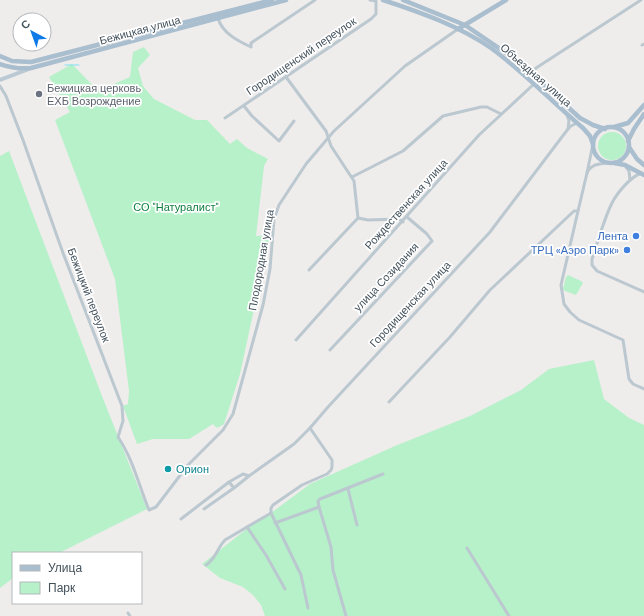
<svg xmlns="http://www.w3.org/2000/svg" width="644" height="616" font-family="'DM Sans',sans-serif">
<rect width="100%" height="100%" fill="#efecec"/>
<!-- green -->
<g fill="#b6f1c9">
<path d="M144,47L150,55L138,68L143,86L154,99L195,120H207L230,144L237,139L247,148L268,159L264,166L256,236L270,235L240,374L224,424L217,428L213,424L189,439H153L137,444L123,406L128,404L129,391L115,279L55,120L70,112L49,77L72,64L98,91L130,77L133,52Z"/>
<circle cx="612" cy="146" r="14"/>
<path d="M9,151L102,396L147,509L59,553H13V578L0,588V156Z"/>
<path d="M568,275L581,281L583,283L576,295L565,291L563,289L566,277Z"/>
<path d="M594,360L604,399L629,418L644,425V616H265L261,605L253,595L243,587L220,578L202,564L248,528L271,513L310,484L395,446L470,416L521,390L549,369Z"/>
</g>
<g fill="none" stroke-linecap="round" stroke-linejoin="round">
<!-- stream -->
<path stroke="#80e0f1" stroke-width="1" d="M65,65H79"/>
<!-- street -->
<g stroke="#bbc8d0" stroke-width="3">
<path d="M218,18C222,33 238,41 251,47V43L315,0"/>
<path d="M642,45L644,44"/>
<path d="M531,74L536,68L641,0"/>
<path d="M286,77L326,131L331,146L354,181L358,218"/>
<path d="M0,86L6,96L23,140L63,253L122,406L123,421L118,437C133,459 139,486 149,510L156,507L188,465L223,430L233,414L263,305L270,269L274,219L279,205L306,164L334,131L405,66L458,29"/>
<path d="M244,106L252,116L279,141L294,121"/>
<path d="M567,115L569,121L568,129"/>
<path d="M225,118L371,19L376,14V1L370,0"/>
<path d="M593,144L587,173C591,164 598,164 607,163"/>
<path d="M626,167L629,171L630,180"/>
<path d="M642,173C631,176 617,193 612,203C604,219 598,241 592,259V265L597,271L644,292"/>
<path d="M352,177L403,151L443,116L481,107H487L501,114"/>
<path d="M578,211L561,285L564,304L570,312L579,320L623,340L629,379L633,384L644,389"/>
<path d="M358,218L368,220L399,219L403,222"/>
<path d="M309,270L358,218"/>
<path d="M296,340L479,135L534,84"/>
<path d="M330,350L432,241L427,234L407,217"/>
<path d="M389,402L450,337L490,290L574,211H578L587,173"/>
<path d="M249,476L234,488L229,482L243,474L249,476L294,444L310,428L328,407L490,232L568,129L571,126L577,123"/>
<path d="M348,489L357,525"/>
<path d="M319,507L331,547L333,570L346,616"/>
<path d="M204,509L234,488"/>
<path d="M181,519L229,482"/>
<path d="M275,523L319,507L318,501L320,499L383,474"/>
<path d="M247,527L266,555L285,589"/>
<path d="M467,548L509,616"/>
<path d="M206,565C216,559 217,548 225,540L271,513"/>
<path d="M308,608L301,575L271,513V508L273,505L302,485L327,474L331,470L332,467V460L310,428"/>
<path d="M128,613L130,616"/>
</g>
<!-- secondary -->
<path stroke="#bbc9d5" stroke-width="4" d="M0,80L29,69"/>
<!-- primary -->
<g stroke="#a9bece" stroke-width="4.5">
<path d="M383,0C420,12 459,26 491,48C524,72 552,102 583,128L590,136L593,144"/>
<path d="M403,0L465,25L519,62L531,74L580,118L593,125L605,129"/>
<path d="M458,29L506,0"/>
<path d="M0,56L12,61L31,62L272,0"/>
<path d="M0,64C11,68 19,69 31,68L286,0"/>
<path d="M614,127L628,123L644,105"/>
<circle cx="611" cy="145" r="18"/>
<path d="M628,141L634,129L644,114"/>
<path d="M629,147L637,159L644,165"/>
<path d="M614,163L625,165L644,175"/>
</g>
</g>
<!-- markers -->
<circle fill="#6b7280" stroke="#fff" stroke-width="1.5" cx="39" cy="94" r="4"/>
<g fill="#3f7fe0" stroke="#fff" stroke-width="1.5">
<circle cx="636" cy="236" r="4"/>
<circle cx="627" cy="250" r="4"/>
</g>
<circle fill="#0f9aa8" stroke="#fff" stroke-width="1.5" cx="168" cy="469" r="4"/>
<g text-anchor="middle" stroke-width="3.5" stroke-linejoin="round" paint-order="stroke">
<!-- street labels -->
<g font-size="11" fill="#43515b" stroke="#fff">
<text transform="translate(140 30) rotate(-15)" y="4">Бежицкая улица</text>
<text transform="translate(301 56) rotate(-34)" y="4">Городищенский переулок</text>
<text transform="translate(536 75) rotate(41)" y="4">Объездная улица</text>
<text transform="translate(406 204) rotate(-48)" y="4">Рождественская улица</text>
<text transform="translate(261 260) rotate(-80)" y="4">Плодородная улица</text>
<text transform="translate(386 277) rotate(-47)" y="4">улица Созидания</text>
<text transform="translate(89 295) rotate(69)" y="4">Бежицкий переулок</text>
<text transform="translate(410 304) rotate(-47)" y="4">Городищенская улица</text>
</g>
<!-- worship labels -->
<g font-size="11" fill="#5b616d" stroke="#fff" text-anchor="start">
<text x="47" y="92">Бежицкая церковь<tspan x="47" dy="13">ЕХБ Возрождение</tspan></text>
</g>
<!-- park labels -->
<g font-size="11" fill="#108041" stroke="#fff">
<text x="176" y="211">СО "Натуралист"</text>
</g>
<!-- shop labels -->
<g font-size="11" fill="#366cbe" stroke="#fff" text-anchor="end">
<text x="628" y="240">Лента</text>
<text x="619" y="254">ТРЦ «Аэро Парк»</text>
</g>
<!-- culture labels -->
<g font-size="11" fill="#0d838f" stroke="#fff" text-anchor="start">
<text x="176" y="473">Орион</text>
</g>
</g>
<!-- legend -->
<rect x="12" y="552" width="130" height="52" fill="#ffffff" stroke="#b4b9bd"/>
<rect x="20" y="565" width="20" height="6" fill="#a9bece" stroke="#b4b9bd"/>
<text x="48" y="572" font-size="12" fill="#43515b">Улица</text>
<rect x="20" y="582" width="20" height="12" fill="#b6f1c9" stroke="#b4b9bd"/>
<text x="48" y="592" font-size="12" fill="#43515b">Парк</text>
<!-- north arrow -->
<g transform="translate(32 32) rotate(319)"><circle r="19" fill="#ffffff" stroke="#b4b9bd"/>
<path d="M0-3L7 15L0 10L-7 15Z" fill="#0d7ae8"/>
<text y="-6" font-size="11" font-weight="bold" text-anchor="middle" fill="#43515b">С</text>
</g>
</svg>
